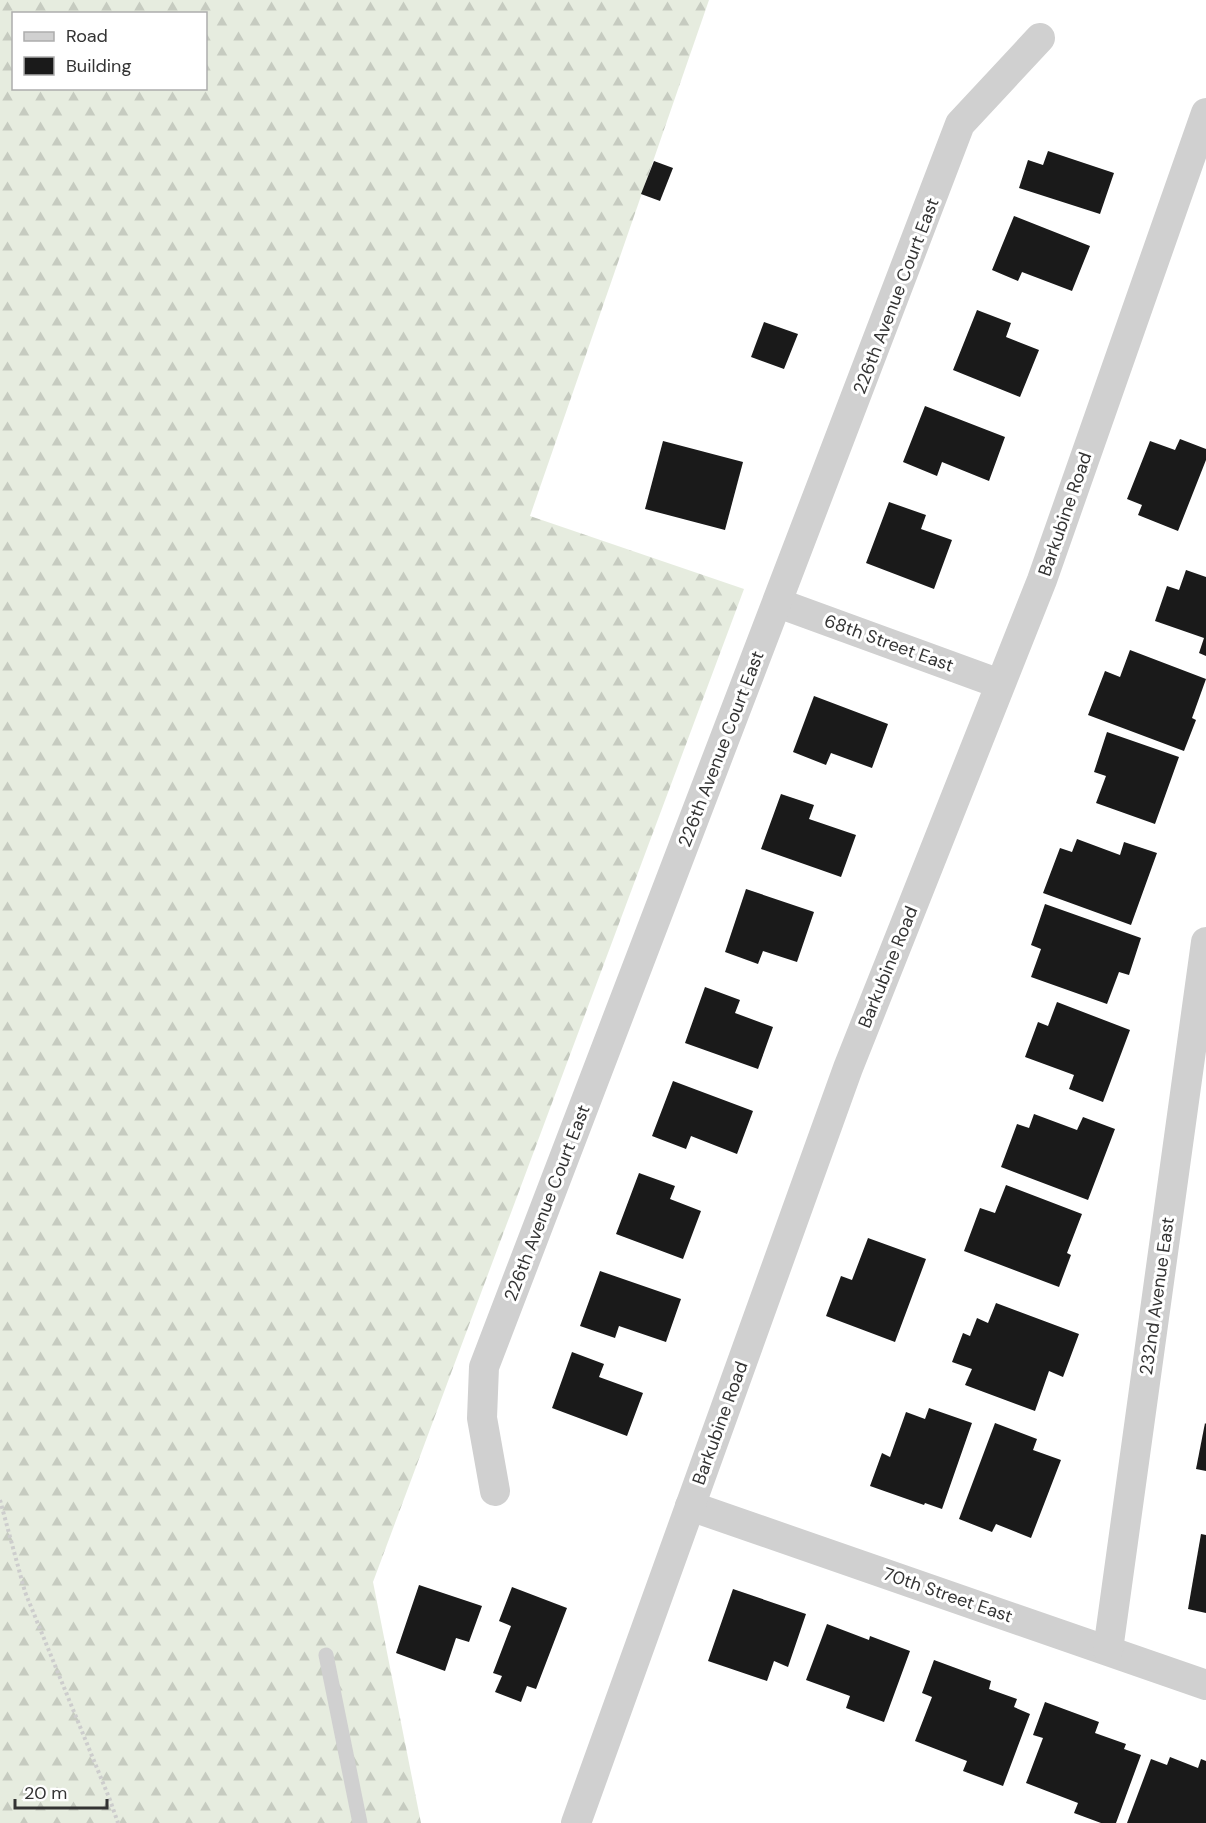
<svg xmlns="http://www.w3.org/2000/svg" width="1206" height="1823" font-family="'DM Sans',sans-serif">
<defs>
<pattern id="forest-firs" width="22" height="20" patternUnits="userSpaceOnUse" patternTransform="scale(1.5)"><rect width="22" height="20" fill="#e6ecdf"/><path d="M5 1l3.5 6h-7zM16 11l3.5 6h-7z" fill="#c6cbc0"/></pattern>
</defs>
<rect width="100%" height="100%" fill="#fff"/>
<!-- forest -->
<path fill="url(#forest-firs)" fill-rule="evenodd" d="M0,0H709L530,516L744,589L373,1582L421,1823H0ZM14,14H206V88H14Z"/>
<!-- building -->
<g fill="#1a1a1a">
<path d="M1048,151L1114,173L1100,214L1019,188L1028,160L1043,165Z"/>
<path d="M654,161L673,168L660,201L641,194Z"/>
<path d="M1014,216L1090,246L1072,291L1022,272L1018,281L992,270Z"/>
<path d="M977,310L1011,323L1006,337L1039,350L1020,397L953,370Z"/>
<path d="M764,322L798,334L784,369L751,357Z"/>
<path d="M925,406L1005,437L989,481L942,462L937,476L903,462Z"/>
<path d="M1180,439L1206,449V460L1178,531L1138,515L1142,505L1127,499L1150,441L1175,450Z"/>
<path d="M663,441L743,462L725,530L645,509Z"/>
<path d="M889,502L926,515L921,529L952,540L934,589L866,563Z"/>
<path d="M1186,570L1206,577V656L1199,653L1204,638L1155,621L1167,586L1179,590Z"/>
<path d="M1130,650L1206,679L1192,718L1196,720L1184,751L1088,715L1105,671L1120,677Z"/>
<path d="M814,696L888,724L872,768L831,753L826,765L793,752Z"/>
<path d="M1107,732L1179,757L1155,824L1096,803L1106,776L1094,772Z"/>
<path d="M781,794L814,805L809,819L856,835L841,877L761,849Z"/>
<path d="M1077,839L1120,855L1124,842L1157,853L1131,925L1043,893L1060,848L1072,852Z"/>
<path d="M746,889L814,912L797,962L763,951L758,964L725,952Z"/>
<path d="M1045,904L1141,938L1129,975L1119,972L1107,1004L1031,977L1041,949L1031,945Z"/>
<path d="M705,987L740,1000L735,1013L773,1027L758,1069L685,1043Z"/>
<path d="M1057,1002L1130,1030L1103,1102L1069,1089L1074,1075L1025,1057L1038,1022L1048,1026Z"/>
<path d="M673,1081L753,1111L737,1154L691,1136L686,1149L652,1136Z"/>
<path d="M1034,1114L1077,1130L1083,1117L1115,1129L1088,1200L1001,1167L1017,1124L1029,1128Z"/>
<path d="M639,1173L675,1186L670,1199L701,1211L683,1259L616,1234Z"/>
<path d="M1006,1185L1082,1214L1067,1253L1071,1255L1059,1287L964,1251L980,1208L995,1213Z"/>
<path d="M868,1238L926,1259L895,1342L826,1316L841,1276L852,1280Z"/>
<path d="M600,1271L681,1299L666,1342L619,1326L615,1338L580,1326Z"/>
<path d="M996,1303L1079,1334L1063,1377L1049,1371L1035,1411L965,1385L972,1369L952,1362L963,1333L970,1336L977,1318L988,1323Z"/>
<path d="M572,1352L604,1364L599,1377L643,1393L627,1436L552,1408Z"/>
<path d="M929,1408L972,1423L942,1509L925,1503L924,1505L870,1486L882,1453L890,1457L906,1412L925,1419Z"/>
<path d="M995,1423L1037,1439L1033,1450L1061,1460L1031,1538L996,1524L992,1532L959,1519Z"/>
<path d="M1205,1423L1206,1424V1471L1196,1469Z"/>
<path d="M1201,1534L1206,1535V1613L1188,1609Z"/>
<path d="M419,1585L482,1606L469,1642L456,1638L445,1671L396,1653Z"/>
<path d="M512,1587L567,1608L536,1689L527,1686L521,1702L495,1692L502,1676L493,1673L511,1626L499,1621Z"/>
<path d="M733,1589L806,1614L788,1667L774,1661L767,1681L708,1661Z"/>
<path d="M827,1624L869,1640L870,1636L910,1651L884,1722L846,1708L850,1696L806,1680Z"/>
<path d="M934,1660L991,1681L989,1689L1017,1699L1014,1707L1030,1714L1003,1786L963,1771L967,1761L915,1741L932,1697L922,1693Z"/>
<path d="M1045,1702L1099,1722L1095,1733L1126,1744L1124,1749L1141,1755L1116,1823H1101L1074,1813L1078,1803L1026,1783L1043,1738L1033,1735Z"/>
<path d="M1170,1757L1198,1768L1201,1759L1206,1761V1823H1127L1151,1759L1167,1765Z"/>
</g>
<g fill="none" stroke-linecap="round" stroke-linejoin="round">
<!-- path -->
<path stroke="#cdcdcd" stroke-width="4" stroke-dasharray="3 3" stroke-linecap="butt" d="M0,1500L25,1592L110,1800L118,1823"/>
<!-- service -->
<path stroke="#d0d0d0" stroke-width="15" d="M326,1655L360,1823"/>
<!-- minor -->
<g stroke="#d0d0d0" stroke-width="30">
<path d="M778,603L1000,684"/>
<path d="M495,1491L482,1418L484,1367L960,124L1040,38"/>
<path d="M690,1506L1206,1685"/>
<path d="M1108,1650L1206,942"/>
<path d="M576,1823L848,1068L1042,580L1206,113"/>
</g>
</g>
<g text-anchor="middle" stroke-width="6" stroke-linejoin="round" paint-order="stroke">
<!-- street labels -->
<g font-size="18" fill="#333" stroke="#fff">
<text transform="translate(896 296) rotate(-69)" y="6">226th Avenue Court East</text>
<text transform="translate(1065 514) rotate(-71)" y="6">Barkubine Road</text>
<text transform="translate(889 643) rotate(20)" y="6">68th Street East</text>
<text transform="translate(721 749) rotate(-69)" y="6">226th Avenue Court East</text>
<text transform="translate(888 967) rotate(-68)" y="6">Barkubine Road</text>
<text transform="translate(547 1203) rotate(-69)" y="6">226th Avenue Court East</text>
<text transform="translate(1157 1296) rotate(-82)" y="6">232nd Avenue East</text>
<text transform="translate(720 1423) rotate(-70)" y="6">Barkubine Road</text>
<text transform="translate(948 1595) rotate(19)" y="6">70th Street East</text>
</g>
</g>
<!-- legend -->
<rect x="12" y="12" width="195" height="78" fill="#ffffff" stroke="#adadad" stroke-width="1.5"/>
<rect x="24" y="32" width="30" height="9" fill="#d0d0d0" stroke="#adadad" stroke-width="1.5"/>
<text x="66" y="42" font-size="18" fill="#333333">Road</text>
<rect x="24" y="57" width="30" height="18" fill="#1a1a1a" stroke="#adadad" stroke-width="1.5"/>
<text x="66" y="72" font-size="18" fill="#333333">Building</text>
<!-- scale -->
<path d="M15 1799v9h92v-9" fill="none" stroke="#333333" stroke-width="3"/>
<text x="24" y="1799" font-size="18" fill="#333333" stroke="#ffffff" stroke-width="4.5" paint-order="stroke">20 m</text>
</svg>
